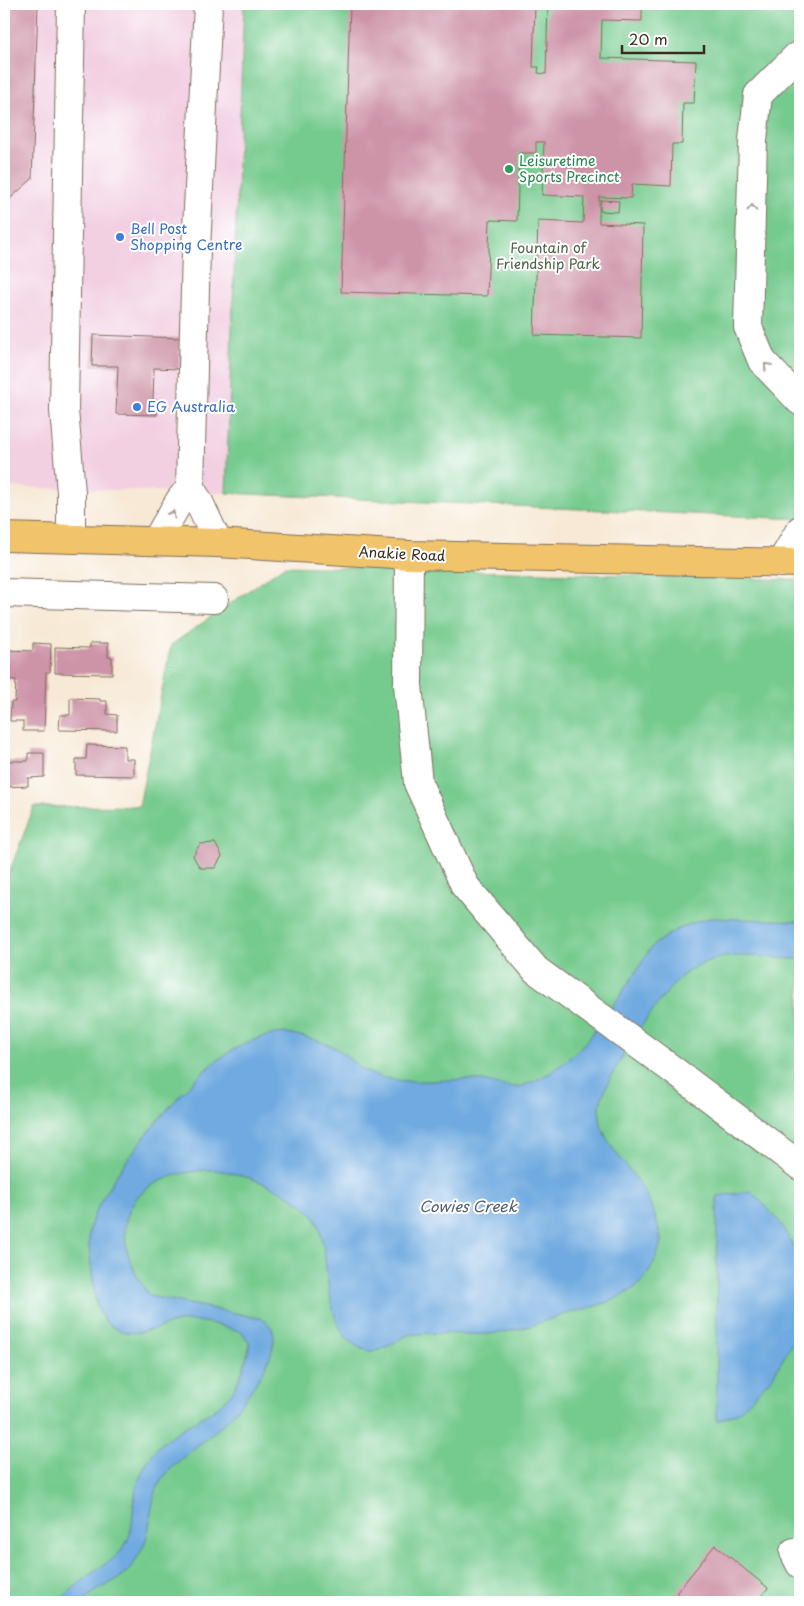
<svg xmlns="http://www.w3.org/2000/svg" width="804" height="1606" font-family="'Playpen Sans',sans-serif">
<rect width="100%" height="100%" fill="#fff"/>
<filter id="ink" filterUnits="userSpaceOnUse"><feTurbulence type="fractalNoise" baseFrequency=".02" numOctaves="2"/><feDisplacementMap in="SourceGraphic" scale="10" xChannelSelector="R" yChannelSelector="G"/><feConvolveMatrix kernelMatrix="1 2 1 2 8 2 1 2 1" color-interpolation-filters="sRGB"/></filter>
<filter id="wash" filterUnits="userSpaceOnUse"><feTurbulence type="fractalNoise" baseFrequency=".0096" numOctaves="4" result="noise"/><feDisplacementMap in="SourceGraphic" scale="20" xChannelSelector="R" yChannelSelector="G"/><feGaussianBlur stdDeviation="1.12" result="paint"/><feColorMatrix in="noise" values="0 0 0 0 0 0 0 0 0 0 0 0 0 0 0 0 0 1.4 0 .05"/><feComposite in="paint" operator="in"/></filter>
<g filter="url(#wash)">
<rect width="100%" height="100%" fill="#f7e9d5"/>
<!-- built -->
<path fill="#f2cfe1" d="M4,4H244L226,493L4,487Z"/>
<!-- green -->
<g fill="#75ca8d" stroke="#587a56">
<path d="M244,4H800V519L226,493Z"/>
<path d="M284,566L800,580V1602H4V886L34,807L139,806L171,645Z"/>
</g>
<!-- water -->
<g fill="#70aae0" stroke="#566a7f">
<path d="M710,918L800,921V959C774,959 740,952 715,959C707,961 694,967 687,972C662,990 607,1074 600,1104C599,1112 600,1121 602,1128C612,1154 634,1171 646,1195C650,1203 654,1214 657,1223C658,1229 661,1236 661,1241C659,1254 649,1276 639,1284C619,1302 591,1307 566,1314C540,1322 517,1332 489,1334C465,1335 440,1332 416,1334C397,1335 384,1356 365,1350C321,1337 331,1258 318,1224C308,1196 235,1168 207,1170C185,1171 155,1179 139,1195C112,1225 129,1269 150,1296L264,1319C267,1323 272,1326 273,1331C281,1356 240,1408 222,1425C203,1443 179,1457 163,1478C147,1499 154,1531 140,1553C136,1560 131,1570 124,1575C111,1584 94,1589 84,1602H58C68,1593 79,1583 90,1575C106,1562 118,1560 128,1539C134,1527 132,1509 135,1495C137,1480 145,1465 153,1453C172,1427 209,1420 229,1396C240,1383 246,1360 250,1344L242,1332C225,1327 205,1320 186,1321C161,1324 135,1342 111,1326C96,1316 95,1297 93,1280C91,1263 86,1239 91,1223C104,1181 185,1081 222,1057C240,1044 262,1035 284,1033C294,1033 325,1043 334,1047C346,1053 355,1067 367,1072C402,1088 439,1078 475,1080C489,1081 509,1090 521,1086C575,1070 604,1018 634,975C640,966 646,953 654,945C671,931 688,923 710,918Z"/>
<path d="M751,1191L780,1222L800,1259V1329L773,1376L739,1412L717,1421V1196Z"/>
</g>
<g id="blocks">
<!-- building -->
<g fill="#cd93a7">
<path d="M4,4H38L32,179L4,204Z"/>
<path d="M350,4H535L533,67H539L538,73L546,74L548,4H642V21L602,20L601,58L696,61L694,103H683L682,144H672L671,186L632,184L631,198L599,197V223L643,225L641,338L534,335L538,221L583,223L584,197L542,195L544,142H536V153H519L517,221L490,220L487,296L341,292Z"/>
<path d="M601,200L619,201L618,212L600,211Z"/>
<path d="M93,335L180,338L179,369L154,368L153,400H157V415L116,414L118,366H92Z"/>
<path d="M33,643L51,644L50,672H46L44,731H23V721H10L11,702H15L16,680L4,679V650L33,651Z"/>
<path d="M90,643H108V657H112V674L55,673V647L90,648Z"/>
<path d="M70,698L100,699V701H107V714L117,715V731L59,730L60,715H70Z"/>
<path d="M87,745L125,746V759H134V776L76,775V759H86Z"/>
<path d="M28,753H44V777L28,778V786L4,787V761H28Z"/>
<path d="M215,843L222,856L215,868H200L193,856L200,844Z"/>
<path d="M715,1545L768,1588L756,1602H688L676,1593Z"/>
</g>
</g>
</g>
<g filter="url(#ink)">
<use href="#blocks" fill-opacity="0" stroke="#7d6d5e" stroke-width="1"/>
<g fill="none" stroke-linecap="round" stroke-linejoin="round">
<!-- minor casing -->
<g stroke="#7d6d5e" stroke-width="30">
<g id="minor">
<path d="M208,4L196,249L190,488L198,500L218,543"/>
<path d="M800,57H796L758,95L753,140L748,327L762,361L800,401"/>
<path d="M71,537V492L64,410L71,4"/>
<path d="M156,541L180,500L190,488"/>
<path d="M409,555L408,685L418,783L465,886L536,970L673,1070L800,1166"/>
<path d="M781,563L800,530"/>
<path d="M4,593L214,599"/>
<path d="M794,1552L800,1564"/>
</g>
</g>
<!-- major casing -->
<g stroke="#7d6d5e" stroke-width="30">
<path id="major" d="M4,537L218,543L409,555L800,563"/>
</g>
<!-- minor -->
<use href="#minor" stroke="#fff" stroke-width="28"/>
<!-- major -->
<use href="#major" stroke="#f1c36a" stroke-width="28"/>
</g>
<!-- one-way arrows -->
<defs><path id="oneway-chevron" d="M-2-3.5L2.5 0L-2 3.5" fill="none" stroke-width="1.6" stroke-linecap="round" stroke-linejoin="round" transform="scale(1.25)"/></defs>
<g stroke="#a79f9a">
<use href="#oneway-chevron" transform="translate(752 208) rotate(-89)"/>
<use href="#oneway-chevron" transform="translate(767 366) rotate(-131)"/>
<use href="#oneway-chevron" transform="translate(172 514) rotate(-60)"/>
</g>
</g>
<!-- markers -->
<circle fill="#2e9e5b" stroke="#fff" stroke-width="2" cx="509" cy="169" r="5"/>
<g fill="#3f7fe0" stroke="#fff" stroke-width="2">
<circle cx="120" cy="237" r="5"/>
<circle cx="137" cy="407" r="5"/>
</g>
<g text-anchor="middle" stroke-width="4" stroke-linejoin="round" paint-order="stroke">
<!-- leisure labels -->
<g font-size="14" fill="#27864d" stroke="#fff" text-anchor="start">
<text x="519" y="166">Leisuretime<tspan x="519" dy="16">Sports Precinct</tspan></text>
</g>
<!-- shop labels -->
<g font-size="14" fill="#366cbe" stroke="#fff" text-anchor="start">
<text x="130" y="234">Bell Post<tspan x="130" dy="16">Shopping Centre</tspan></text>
<text x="147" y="412">EG Australia</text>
</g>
<!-- park labels -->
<g font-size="14" fill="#4f6245" stroke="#fff">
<text x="548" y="253">Fountain of<tspan x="548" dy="16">Friendship Park</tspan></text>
</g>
<!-- street labels -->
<g font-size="14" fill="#3b2a1e" stroke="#fff">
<text transform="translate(402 554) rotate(3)" y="5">Anakie Road</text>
</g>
<!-- water labels -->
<g font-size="15" font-style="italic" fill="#505d6c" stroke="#fff">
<text x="468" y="1212">Cowies Creek</text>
</g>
</g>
<!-- margin -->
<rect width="804" height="1606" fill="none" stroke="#fff" stroke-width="20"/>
<!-- scale -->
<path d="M622 45v8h82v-8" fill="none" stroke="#3b2a1e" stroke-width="2.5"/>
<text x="629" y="45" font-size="15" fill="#3b2a1e" stroke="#ffffff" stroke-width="4" paint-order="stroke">20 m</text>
</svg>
